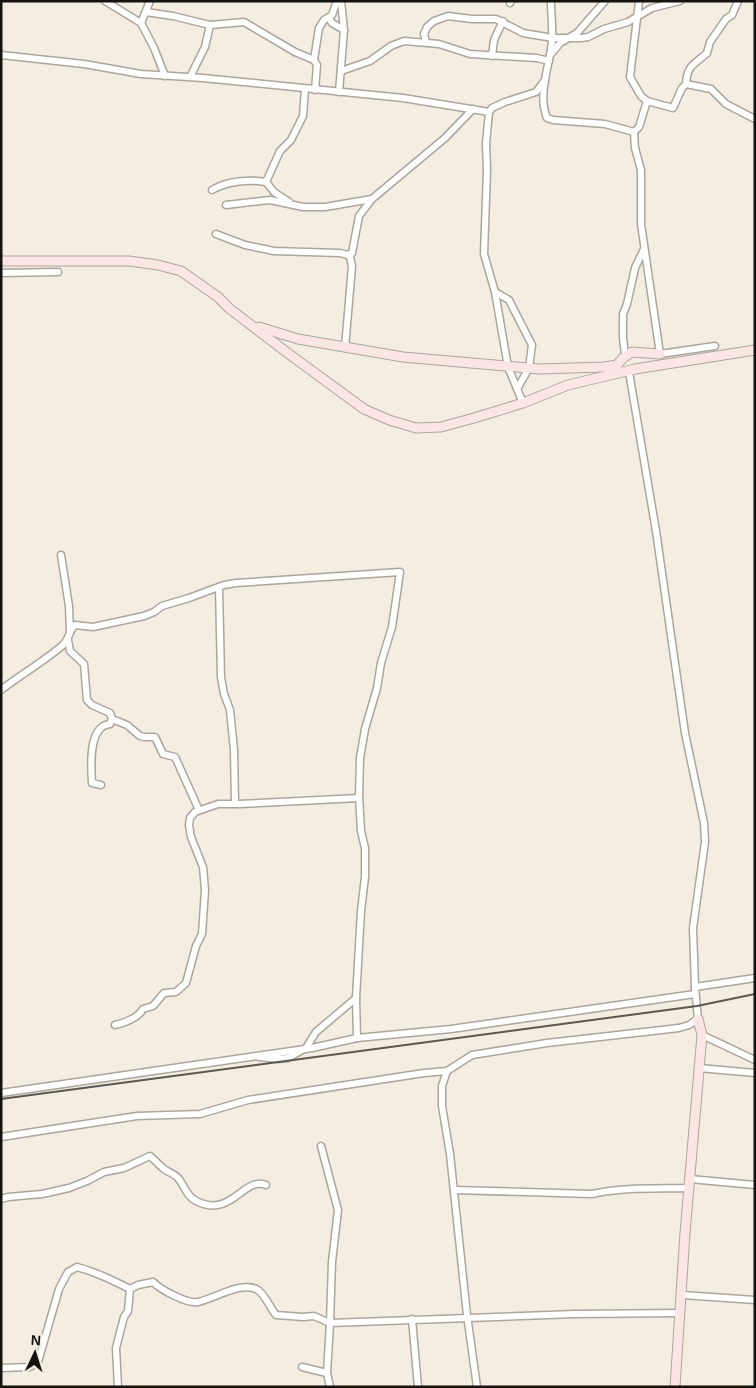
<svg xmlns="http://www.w3.org/2000/svg" width="756" height="1388" font-family="Helvetica,sans-serif">
<rect width="100%" height="100%" fill="#f3ede2"/>
<g fill="none" stroke-linecap="round" stroke-linejoin="round">
<!-- street casing -->
<g stroke="#aca69c" stroke-width="9">
<g id="street">
<path d="M105,1L141,23L154,48L165,76"/>
<path d="M551,1C551,14 553,28 552,41C550,65 537,94 547,118L553,120L605,124L634,132L639,127L647,101L641,96L630,77L639,1"/>
<path d="M510,3L511,1"/>
<path d="M146,12L173,16L210,25L244,22L295,52L314,60L317,65L315,90"/>
<path d="M329,18L332,23L344,30"/>
<path d="M141,23L150,1"/>
<path d="M426,42L424,34L427,27L434,21L448,16L472,19H496L523,33L553,38H581L588,37L604,29L628,22L652,8L680,1"/>
<path d="M551,54L560,43L577,33L605,1"/>
<path d="M1,55L84,64L141,74L203,78L403,98L489,112"/>
<path d="M492,56L494,40L503,21"/>
<path d="M314,60L319,28L324,20L332,15L337,1"/>
<path d="M341,71L370,61L391,46L404,41L439,44L470,54L537,58L549,61"/>
<path d="M190,77L205,47L210,25"/>
<path d="M686,84L711,89L726,104L755,119"/>
<path d="M339,92L344,30L341,1"/>
<path d="M647,101L673,108L682,88L686,84C687,65 694,65 707,53L710,42L726,19L732,15L738,1"/>
<path d="M634,132L635,148L641,170V224L660,354L715,346"/>
<path d="M266,182L280,151L291,140L303,116L305,89"/>
<path d="M212,190C227,181 250,179 266,182L274,192L289,202"/>
<path d="M226,205L270,200L303,207H325L372,199"/>
<path d="M216,234L245,245L274,251L340,253L348,255"/>
<path d="M1,273L58,272"/>
<path d="M495,292L509,300L532,345L529,368L517,389"/>
<path d="M345,348L352,266L350,257L348,255L352,253L359,216L372,199L445,138L473,109"/>
<path d="M625,356L623,337V314L627,304L635,268L644,249"/>
<path d="M523,403L508,367L495,292L484,254L487,170L486,143L489,112L492,108L505,102L536,92L545,80"/>
<path d="M61,555L69,606L70,632"/>
<path d="M219,587L221,677L224,694L230,710L234,750L235,804"/>
<path d="M68,640L70,651L84,664L87,700L92,705L110,713L112,719L110,724C109,724 102,726 102,727C89,737 91,768 92,783L101,785"/>
<path d="M1,690C22,674 43,662 63,645C69,639 69,631 75,625L93,627L144,616L154,612L162,606L189,598L224,585L236,583L400,572L392,627L381,663L377,688L365,729L360,758L359,796L361,831L365,848V877L361,911L356,998L357,1038"/>
<path d="M112,719L127,725L140,736L144,737H155L163,754L175,757L199,810"/>
<path d="M695,987L755,978"/>
<path d="M115,1025C125,1023 139,1017 143,1009L153,1006L164,993L176,992L186,983L196,946L202,934L205,890L203,867L191,837L189,825L190,818L195,812L218,804H239L359,798"/>
<path d="M702,1035L755,1060"/>
<path d="M259,1057L278,1059L288,1058L306,1048L316,1032L356,998"/>
<path d="M699,1068L755,1073"/>
<path d="M1,1093L312,1048L357,1038L451,1029L695,994"/>
<path d="M1,1137L137,1116L200,1114L248,1100L424,1073L447,1071"/>
<path d="M690,1179L755,1185"/>
<path d="M454,1190L592,1194C624,1187 656,1189 689,1188"/>
<path d="M1,1199L8,1197L42,1194L69,1188L87,1181L104,1172L124,1168L150,1156C155,1160 159,1165 164,1169C168,1172 174,1174 177,1177C185,1185 185,1195 196,1201C232,1219 243,1176 266,1185"/>
<path d="M682,1295L755,1300"/>
<path d="M412,1319L418,1387"/>
<path d="M302,1367L327,1373L330,1323L575,1314L680,1313"/>
<path d="M1,1368L30,1367L38,1362L59,1289L68,1272L77,1267C96,1272 112,1280 130,1289"/>
<path d="M327,1373L330,1387"/>
<path d="M118,1387L116,1348L124,1317L128,1311L130,1289L138,1285L153,1282C161,1290 187,1304 198,1302C214,1299 242,1280 258,1290C266,1296 270,1308 276,1315L303,1317L314,1316L330,1323L332,1262L338,1210L321,1146"/>
<path d="M477,1387L467,1315L450,1154L442,1106V1086L447,1071L472,1055L547,1043L679,1028L689,1025L698,1019L695,987L693,928L705,842L704,823L685,733L656,531L629,372"/>
</g>
</g>
<!-- secondary casing -->
<g stroke="#aca69c" stroke-width="11">
<g id="secondary">
<path d="M1,261H129L158,265L181,271L218,297L230,309L289,354L364,409L389,420L416,428L441,427L474,418L523,403L568,385L635,369L755,350"/>
<path d="M259,327L298,339L403,357L540,369L604,367L617,365L623,358L632,352L660,354"/>
<path d="M675,1387L685,1233L702,1035L698,1019"/>
</g>
</g>
<!-- street -->
<use href="#street" stroke="#fff" stroke-width="6"/>
<!-- secondary -->
<use href="#secondary" stroke="#fce6e4" stroke-width="9"/>
<!-- rail -->
<path stroke="#5b5852" stroke-width="2" d="M1,1099L697,1006L755,994"/>
</g>
<!-- border -->
<rect width="756" height="1388" fill="none" stroke="#15130f" stroke-width="5"/>
<!-- north arrow -->
<g transform="translate(35 1353) rotate(4)" stroke="#f3ede2" stroke-width="4" paint-order="stroke">
<path d="M0-4L9 19L0 12L-9 19Z" fill="#15130f"/>
<text y="-8" font-size="14" font-weight="bold" text-anchor="middle" fill="#15130f">N</text>
</g>
</svg>
